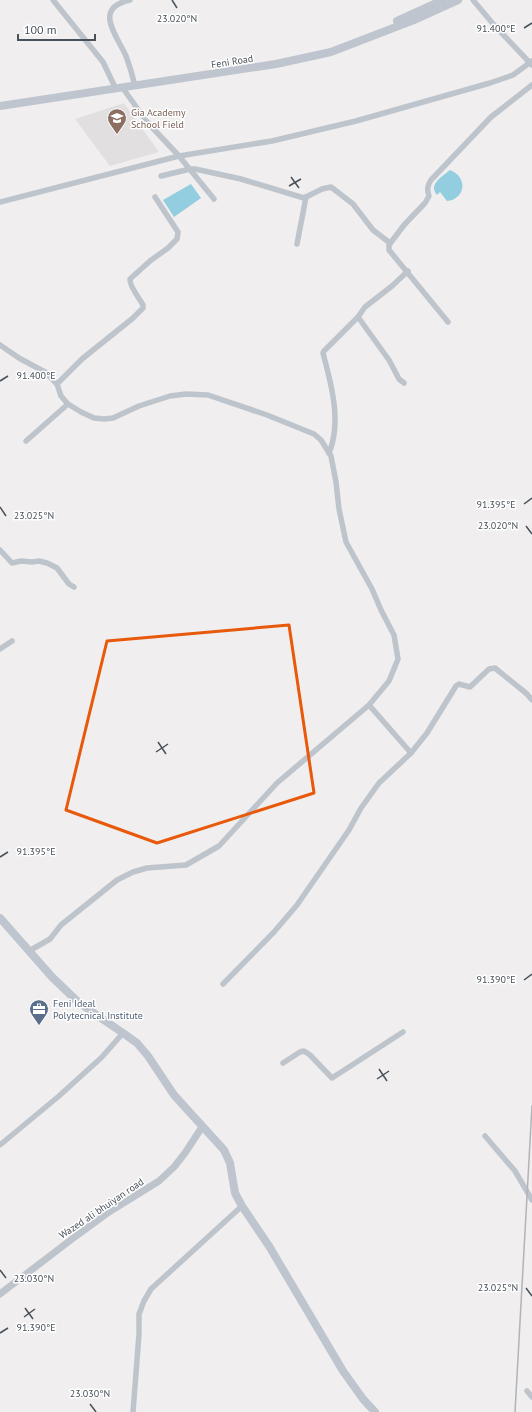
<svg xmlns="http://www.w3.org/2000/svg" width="532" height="1412" font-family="'PT Sans',sans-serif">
<rect width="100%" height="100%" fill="#f0eeee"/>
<!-- education -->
<path fill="#e1dfdf" d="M124,103L159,152L110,166L75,119Z"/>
<!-- water -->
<g fill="#93cde0">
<path d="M450,170C468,177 466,199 447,201L440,192L437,195C428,184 442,177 450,170Z"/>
<path d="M191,184L201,198L174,217L163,200Z"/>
</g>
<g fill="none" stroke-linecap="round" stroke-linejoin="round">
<!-- minor -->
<g stroke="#bec4cb" stroke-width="5.5">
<path d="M53,0L103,62L114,85"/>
<path d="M130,0C93,8 116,34 126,56C129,64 132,74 134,82"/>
<path d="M473,0L494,25L532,65"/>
<path d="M122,87L147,122L179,156L214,199"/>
<path d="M161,176L190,169H195L241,179L304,198L322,189L331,187L353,204L373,230L390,243"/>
<path d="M0,202L179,156L272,141L356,121L490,83L513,75L532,61"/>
<path d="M297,244L306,197"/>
<path d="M358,317L389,360L399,379L404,383"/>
<path d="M448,322L389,250V245L404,225L425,203L429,196C427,190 427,186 431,180L491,117L532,85"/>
<path d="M0,345L19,358L45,372L57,384L61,396L68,404L81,412L94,418L104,419L113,418L139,406L170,396L186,394L208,395L267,415L314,434L321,440L331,456L336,482L339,509L346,542L372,589L381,610L394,635L398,659L389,681L369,705L277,783L219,846L186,865L147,868L133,872L117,880L61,925L50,939L29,951"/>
<path d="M57,384L82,359L133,318L143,308V305C140,299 129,286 130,279L150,261L168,248L177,239L178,232L155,197"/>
<path d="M26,441L68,404"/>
<path d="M329,453C342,422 331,383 323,353L324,351L358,317L365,307L392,286L408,271"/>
<path d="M0,550L12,563L21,561L32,562L39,561L47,563L57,568L69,584L74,587"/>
<path d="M0,649L12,641"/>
<path d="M369,705L411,753"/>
<path d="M223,984L274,932L297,905L349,830L361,808L379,783L411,753L427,733L456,686L459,684L470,687L489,669L495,668L527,694L532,700"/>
<path d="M283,1063L300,1052L304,1051L310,1055L332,1078L403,1032"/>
<path d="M485,1136L515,1171L532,1200"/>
<path d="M0,1145L59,1096L102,1057L123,1033"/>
<path d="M527,1391L532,1397"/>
<path d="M133,1412L139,1334V1314L144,1301L151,1289L242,1206"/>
</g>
<!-- tertiary -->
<path stroke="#bec4cb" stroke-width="7" d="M0,1294L72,1239L109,1212L159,1181L174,1167L185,1153L202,1127"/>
<!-- secondary -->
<g stroke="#bec5cf" stroke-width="8">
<path d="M397,21L443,0"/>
<path d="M0,106L276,64L331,52L414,20L458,0"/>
<path d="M0,918L52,977L77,1001L98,1016L123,1033L137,1043L148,1056L174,1095L224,1150L230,1163L235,1193L242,1206L269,1246L343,1371L363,1399L375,1412"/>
</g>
<!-- rail -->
<path stroke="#b1b3b7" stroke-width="1.5" d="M515,1412L532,1106"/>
</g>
<!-- marked area -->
<path fill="none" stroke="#e8590c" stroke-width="3" stroke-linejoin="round" d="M289,625L314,793L157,843L66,810L107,641Z"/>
<!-- ticks -->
<path fill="none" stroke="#485059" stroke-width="1.5" d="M172,0L177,8M524,28L532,23M291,177L299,188M289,186L301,179M0,381L8,376M524,504L532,498M0,507L6,516M526,526L532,534M158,742L166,754M156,752L168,744M0,857L8,852M524,980L532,974M379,1069L387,1081M377,1079L389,1071M0,1270L6,1278M526,1288L532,1296M25,1308L33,1319M24,1317L35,1309M0,1333L8,1328M90,1404L96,1412"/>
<!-- icons -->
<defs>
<g id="school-pin" transform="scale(1)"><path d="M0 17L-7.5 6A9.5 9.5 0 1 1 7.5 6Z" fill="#8d6e63" stroke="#fff"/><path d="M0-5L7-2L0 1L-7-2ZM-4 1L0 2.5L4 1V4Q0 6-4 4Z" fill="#fff"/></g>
<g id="office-pin" transform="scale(1)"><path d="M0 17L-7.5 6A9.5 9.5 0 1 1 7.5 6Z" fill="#5c6f8a" stroke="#fff"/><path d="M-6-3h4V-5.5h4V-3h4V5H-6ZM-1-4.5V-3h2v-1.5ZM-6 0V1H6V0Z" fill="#fff"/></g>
</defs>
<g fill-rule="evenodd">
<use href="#school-pin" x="117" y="118"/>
<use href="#office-pin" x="39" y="1009"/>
</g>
<g text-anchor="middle" stroke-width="3" stroke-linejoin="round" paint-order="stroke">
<!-- street labels -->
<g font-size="10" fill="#485059" stroke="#fff">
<text transform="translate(232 61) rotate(-9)" y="4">Feni Road</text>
<text transform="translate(101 1208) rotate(-34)" y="4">Wazed ali bhuiyan road</text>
</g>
<!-- education labels -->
<g font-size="10" fill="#785e54" stroke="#fff" text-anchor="start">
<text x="131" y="116">Gia Academy<tspan x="131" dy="12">School Field</tspan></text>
</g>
<!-- service labels -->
<g font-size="10" fill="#4e5e75" stroke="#fff" text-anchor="start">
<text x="53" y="1007">Feni Ideal<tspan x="53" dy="12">Polytecnical Institute</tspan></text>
</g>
</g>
<g font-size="10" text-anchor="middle" fill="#485059" stroke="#fff" stroke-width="3" stroke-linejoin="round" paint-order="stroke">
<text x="177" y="22">23.020°N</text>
<text x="496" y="32">91.400°E</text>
<text x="36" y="379">91.400°E</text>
<text x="496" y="508">91.395°E</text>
<text x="34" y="519">23.025°N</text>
<text x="498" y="529">23.020°N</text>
<text x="36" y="855">91.395°E</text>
<text x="496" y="983">91.390°E</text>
<text x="34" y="1282">23.030°N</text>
<text x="498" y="1291">23.025°N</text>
<text x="36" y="1331">91.390°E</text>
<text x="90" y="1397">23.030°N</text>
</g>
<!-- scale -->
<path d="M18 34v6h77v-6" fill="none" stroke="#485059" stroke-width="2"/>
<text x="24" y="34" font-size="12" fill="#485059" stroke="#ffffff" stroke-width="3" paint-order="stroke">100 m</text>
</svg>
